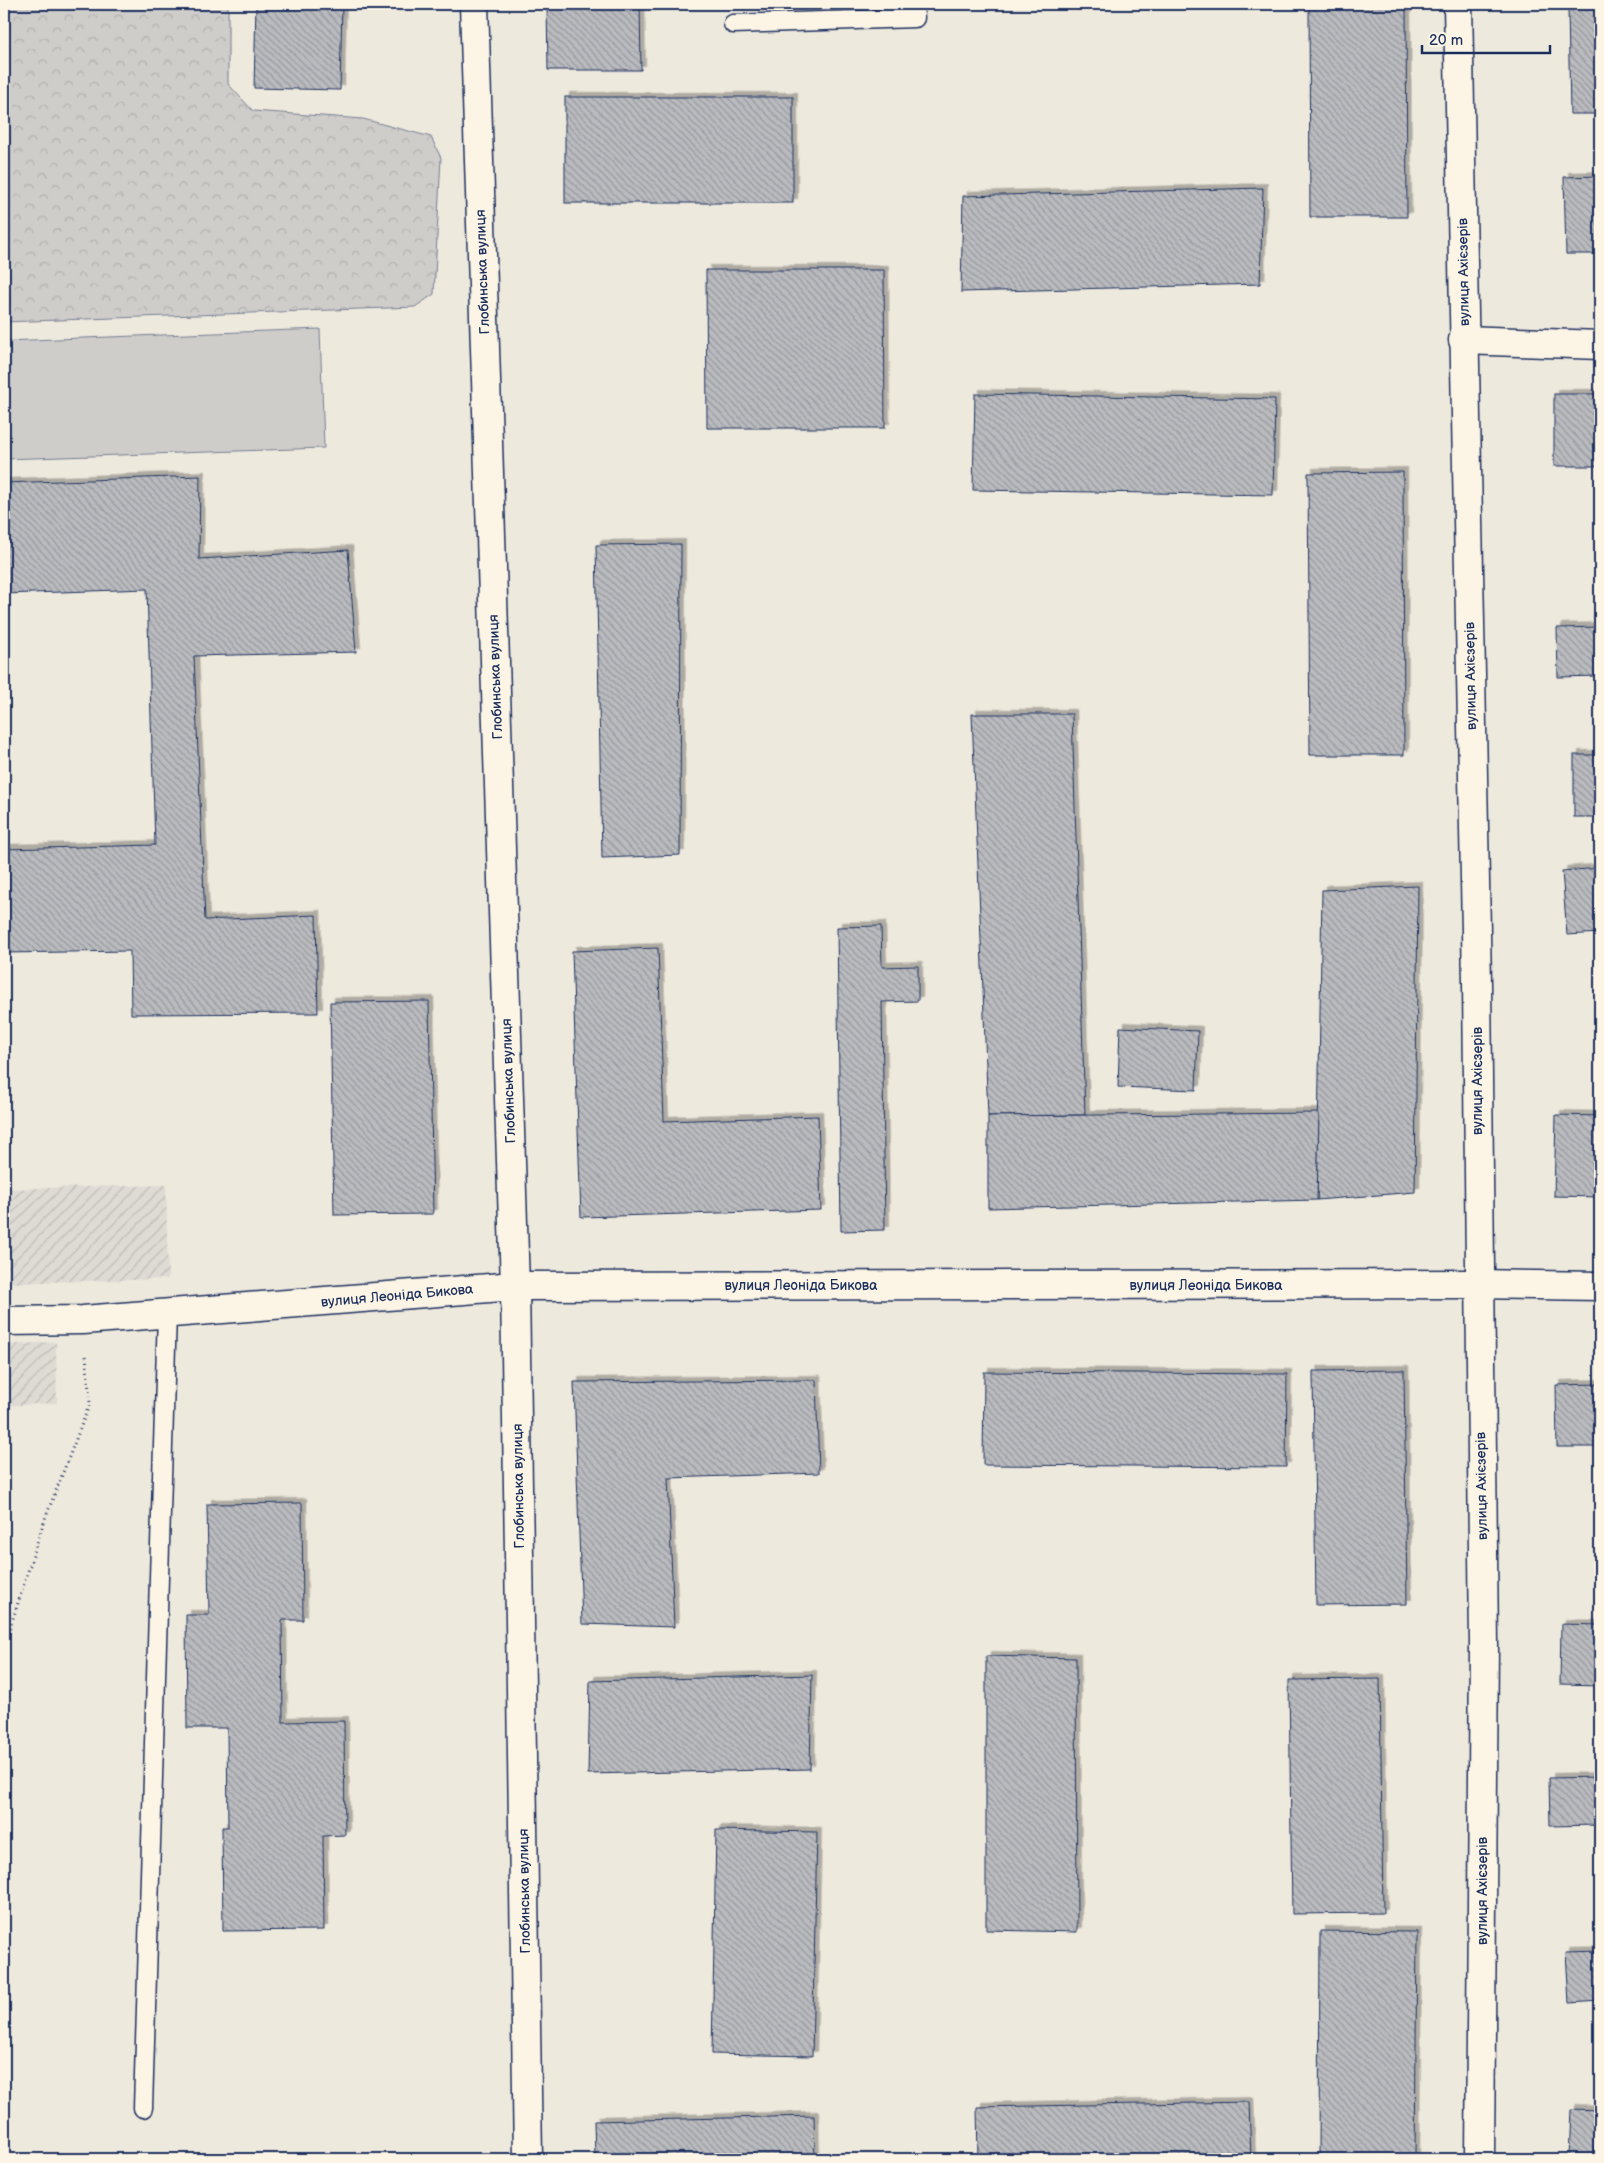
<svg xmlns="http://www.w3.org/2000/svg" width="1604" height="2163" font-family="'Balsamiq Sans',sans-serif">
<defs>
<pattern id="industrial-furrows" width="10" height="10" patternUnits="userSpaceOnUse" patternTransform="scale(1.25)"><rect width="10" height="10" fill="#dedbd4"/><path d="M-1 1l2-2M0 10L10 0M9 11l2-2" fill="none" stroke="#bebcb8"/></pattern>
<pattern id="forest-crowns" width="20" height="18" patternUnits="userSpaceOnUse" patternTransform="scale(1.25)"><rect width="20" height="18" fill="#cfcdca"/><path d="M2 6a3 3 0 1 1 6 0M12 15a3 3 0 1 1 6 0" fill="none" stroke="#b1b0b0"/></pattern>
<pattern id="building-back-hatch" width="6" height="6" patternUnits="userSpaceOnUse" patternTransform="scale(1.25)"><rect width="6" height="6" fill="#babbbe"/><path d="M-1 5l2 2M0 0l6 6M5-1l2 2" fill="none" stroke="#96989e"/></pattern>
<filter id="shadow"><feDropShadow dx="4.5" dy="-4.5" stdDeviation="0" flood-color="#0004"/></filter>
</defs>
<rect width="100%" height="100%" fill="#eee9dd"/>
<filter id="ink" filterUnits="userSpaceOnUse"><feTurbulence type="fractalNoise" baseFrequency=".02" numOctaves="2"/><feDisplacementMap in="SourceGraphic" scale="10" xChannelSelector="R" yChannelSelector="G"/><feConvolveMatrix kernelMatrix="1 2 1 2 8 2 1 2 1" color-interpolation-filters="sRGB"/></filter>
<g filter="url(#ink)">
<!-- industrial -->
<g fill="url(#industrial-furrows)">
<path d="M166,1185L168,1279L4,1283V1189Z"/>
<path d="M56,1342L57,1403L4,1406V1345Z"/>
</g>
<!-- forest -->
<path fill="url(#forest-crowns)" stroke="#757e94" d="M4,4H228V84L253,111L363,119L431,137L441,158L434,294L415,307L4,322Z"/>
<!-- garden -->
<path fill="#cfcdca" stroke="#757e94" d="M320,329L324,448L4,459V341Z"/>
<!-- building -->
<g fill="url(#building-back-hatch)" stroke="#1b2f5e" filter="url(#shadow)">
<path d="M256,4H342L340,90L254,88Z"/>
<path d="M547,4H640L641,70H548Z"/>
<path d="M1309,4H1406L1407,217H1310Z"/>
<path d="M1568,9H1600V114H1570Z"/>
<rect x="565" y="97" width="228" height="106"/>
<path d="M1600,176V254H1566L1564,177Z"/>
<path d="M1263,188L1260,284L961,292L963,196Z"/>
<path d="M706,270H884L885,428H707Z"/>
<path d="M975,394L1275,399L1273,495L973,490Z"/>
<rect x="1554" y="394" width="46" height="72"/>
<path d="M1403,472L1404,755H1310L1308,473Z"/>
<path d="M200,476L199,559L348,550L356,652L194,656L205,920L316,915L318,1013L131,1014L130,951L4,953V849L155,845L147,589L4,594V483Z"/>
<path d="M681,544L680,855L602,858L596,545Z"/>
<path d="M1600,627V676L1558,677L1557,628Z"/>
<path d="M972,714H1072L1085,1115L988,1116Z"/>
<rect x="1574" y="755" width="26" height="62"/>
<path d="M1600,868V933L1567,935L1562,871Z"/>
<path d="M1418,886L1415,1192L1317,1200L1322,890Z"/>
<path d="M881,926L882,967L918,966V1001L882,1002L885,1230L841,1231L837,927Z"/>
<path d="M658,948L664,1121L818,1116L821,1210L581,1217L572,951Z"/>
<path d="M429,1001L433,1214L334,1215L330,1002Z"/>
<path d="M1120,1027L1198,1031L1196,1090L1118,1087Z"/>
<path d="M1319,1113L1317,1200L988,1208V1116Z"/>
<path d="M1556,1115L1600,1116V1197L1554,1196Z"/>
<path d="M1404,1370L1407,1604L1316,1605L1313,1371Z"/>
<path d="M984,1372L1287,1374L1286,1467L983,1465Z"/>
<path d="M816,1380L819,1473L668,1478L674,1627L582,1624L574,1382Z"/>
<path d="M1600,1384V1447H1557L1556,1385Z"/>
<path d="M302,1503L303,1620H282L283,1722L344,1721L345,1835L323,1836L324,1930L223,1931L222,1827H228L227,1728H187L186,1615H209L207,1504Z"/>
<path d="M1561,1624L1600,1625V1685L1560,1684Z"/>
<path d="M986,1656L1076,1658L1077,1932L986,1930Z"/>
<path d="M812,1675L810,1769L588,1774L590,1681Z"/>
<path d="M1380,1679L1383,1913L1292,1914L1289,1680Z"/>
<path d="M1600,1777V1825L1550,1826L1549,1778Z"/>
<path d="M716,1830L817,1832L812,2056L712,2054Z"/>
<path d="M1320,1931L1417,1932L1415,2159H1319Z"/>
<path d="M1600,1951V2001L1569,2003L1566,1952Z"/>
<path d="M1249,2102L1251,2159H978L977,2107Z"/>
<path d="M1571,2109L1600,2110V2159H1569Z"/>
<path d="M814,2116L815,2159H595L594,2121Z"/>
</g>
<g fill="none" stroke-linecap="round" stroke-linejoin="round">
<!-- service casing -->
<g stroke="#1b2f5e" stroke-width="21">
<g id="service">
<path d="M733,24L915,18L914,4"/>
<path d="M143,2108L167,1313"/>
</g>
</g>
<!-- minor casing -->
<g stroke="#1b2f5e" stroke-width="31">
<g id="minor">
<path d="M474,4L515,1286L528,2159"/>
<path d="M1463,340L1600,345"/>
<path d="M4,1321L83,1320L515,1286L1478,1284L1600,1286"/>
</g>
</g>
<!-- secondary casing -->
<g stroke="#1b2f5e" stroke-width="31">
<path id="secondary" d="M1458,4L1477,983L1484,1646L1480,2159"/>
</g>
<!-- path -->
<path stroke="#1b2f5e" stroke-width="3" stroke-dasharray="1 4" stroke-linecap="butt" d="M4,1647L43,1524L90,1403L86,1355"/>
<!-- service -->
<use href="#service" stroke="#fcf5e5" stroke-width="18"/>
<!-- minor -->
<use href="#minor" stroke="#fcf5e5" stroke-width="28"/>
<!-- secondary -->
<use href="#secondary" stroke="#fcf5e5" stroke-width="28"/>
</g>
</g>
<g text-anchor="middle" stroke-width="5" stroke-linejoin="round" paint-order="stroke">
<!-- street labels -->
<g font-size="14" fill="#1b2f5e" stroke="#fcf5e5">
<text transform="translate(482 272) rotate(-92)" y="5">Глобинська вулиця</text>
<text transform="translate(1463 272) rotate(-91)" y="5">вулиця Ахієзерів</text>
<text transform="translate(1470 676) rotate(-91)" y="5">вулиця Ахієзерів</text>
<text transform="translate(495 677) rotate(-92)" y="5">Глобинська вулиця</text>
<text transform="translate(508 1081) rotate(-92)" y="5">Глобинська вулиця</text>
<text transform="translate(1477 1081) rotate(-90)" y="5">вулиця Ахієзерів</text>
<text x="801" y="1290">вулиця Леоніда Бикова</text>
<text x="1206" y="1290">вулиця Леоніда Бикова</text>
<text transform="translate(397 1295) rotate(-5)" y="5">вулиця Леоніда Бикова</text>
<text transform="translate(518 1486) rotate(-91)" y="5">Глобинська вулиця</text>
<text transform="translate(1481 1486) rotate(-91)" y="5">вулиця Ахієзерів</text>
<text transform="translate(524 1891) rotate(-91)" y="5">Глобинська вулиця</text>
<text transform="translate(1482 1891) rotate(-90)" y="5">вулиця Ахієзерів</text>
</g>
</g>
<!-- margin -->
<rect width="1604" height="2163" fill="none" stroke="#fcf5e5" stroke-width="20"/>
<rect x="10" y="10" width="1584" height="2143" fill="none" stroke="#1b2f5e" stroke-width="2" filter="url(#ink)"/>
<!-- scale -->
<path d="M1422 45v8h128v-8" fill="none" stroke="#1b2f5e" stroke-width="2.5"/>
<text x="1429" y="45" font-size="15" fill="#1b2f5e" stroke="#fcf5e5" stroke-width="4" paint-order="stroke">20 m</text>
</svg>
